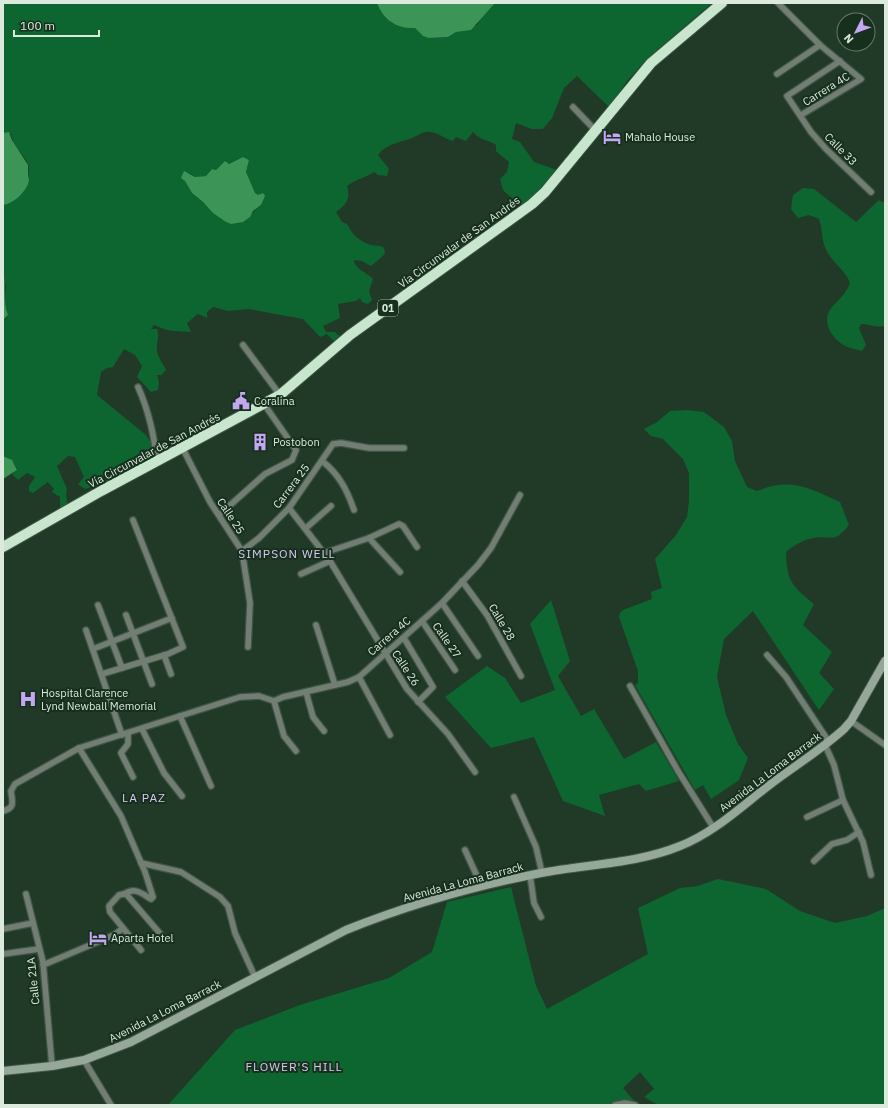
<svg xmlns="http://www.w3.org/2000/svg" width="888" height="1108" font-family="'IBM Plex Sans',sans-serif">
<rect width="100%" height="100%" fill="#213a27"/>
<!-- green -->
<g fill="#0d6530" fill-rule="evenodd">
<path d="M3,3H377C383,20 397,29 415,28L429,38L448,37L456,32L477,25L483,15L495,3H712L648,58L627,81L609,107L577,76L564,88L552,118L543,129H532L516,123L512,139L520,142L534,162L557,170L524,206C518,204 508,195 503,190L500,179L507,172L509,162L496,151V145C487,139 481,141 473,132L466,141L456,137L453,141C445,139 437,132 430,132C422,131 418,136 412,138C399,143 387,143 378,155L389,169L387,176L378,175L374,172C365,178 356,179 347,186C351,198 346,205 336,212L342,222L347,224C352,234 358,240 368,244C374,247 379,244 384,248L385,254L371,266L362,261L354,260C355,270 367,272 373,279L369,291L372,300L368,304L362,302L360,298L356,301L338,304L340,318L323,326L326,332H335L342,338L336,343L327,334L320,337L303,319L249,309L228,311L213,307L207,312V318L198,314L187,323L191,332C174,331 170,332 154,325L151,329H157C160,339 156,341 157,349C157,357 163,363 166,370L161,375H157L159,382L158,390L151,392L137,377L142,366L135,355L124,349L113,367L107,368L101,372L97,395L146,435L150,441L160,445L161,454L157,455L148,450L142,449L144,461L108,482L85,489L78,484L84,477L75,457L68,456L57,466L67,489L66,493L68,508L63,510L60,508V497L52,492L54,489L48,482L33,493L29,491V486L35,477L27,473L18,480L12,474L17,470C15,463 10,458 3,456V320L6,319L8,315L4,306L6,287L3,271V205C14,204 28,190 29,180C27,174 30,169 28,164C23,153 13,146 11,134L3,133ZM243,157L249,160L246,172L248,178L255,193L262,200L261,205L243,222H226L192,193L185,181L189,173L195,177L206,176L212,169L216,170L223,163L229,164Z"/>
<path d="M803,188L814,189L856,222L879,200L885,203V326C875,328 870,324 861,324L859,328L866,345L862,351C856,349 847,348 842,344C831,337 822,321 830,310C838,298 844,298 850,283C846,271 834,264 828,253C821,243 823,230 819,219L809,215L798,218L791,209L793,195Z"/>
<path d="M687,410L704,412L724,427L732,441L735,461L747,487L757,491C791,477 809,488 840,502L849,525C834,544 832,535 813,538C803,540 794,545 786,552C787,582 792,586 814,604L803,625L832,652L819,673L834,689L819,710L753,611L724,639L717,677L726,715L738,744L748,758L739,780L711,799L703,785L695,790L635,685L638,683V671L619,617L620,613L623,610L652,599L651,592L662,588L655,559L676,535L687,517L689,501V473L683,459L663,439L651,436L644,429L657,422L670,411Z"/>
<path d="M551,600L570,661L558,676L581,716L594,709L624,759L656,742L679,781L646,791L639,784L599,795L605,816L563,801L534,737L491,748L445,697L487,666L505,678L521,703L555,690L530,624Z"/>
<path d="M718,879L766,889L800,911L835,923L867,916L885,908V1105H658L644,1097L654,1089L640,1072L623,1088L635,1102L643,1105H168L235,1030L300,1005L389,978L432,952L447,902L511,887L536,986L547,1009L648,954L638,908L680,888L698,886Z"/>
</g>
<!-- water -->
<g fill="#3c9457">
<path d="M377,3H495L471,30L456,32L448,37L429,38L423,36L415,28C397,29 383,20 377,3Z"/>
<path d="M9,132L12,140L28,165V175L29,180C28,190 14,204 3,205V133Z"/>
<path d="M243,157L249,160L246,172L255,193L258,195L263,193L265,196L261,205L253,211L250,217L243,222L231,224L226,222L213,213L203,202L192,193L185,181L181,178L184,171L195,177L206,176L212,169L216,170L225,161L229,164Z"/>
<path d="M3,271C7,285 2,301 8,315L3,320Z"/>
<path d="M3,456L12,460L17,470L3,479Z"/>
</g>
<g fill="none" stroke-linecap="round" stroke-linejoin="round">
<!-- street casing -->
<g stroke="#3f5644" stroke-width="8">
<g id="street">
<path d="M778,3L820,45L861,79L801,115"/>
<path d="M840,61L787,96L811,132L826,149L871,192"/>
<path d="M777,74L820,45"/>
<path d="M573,107L595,130"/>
<path d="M243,345L280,395"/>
<path d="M138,387C149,411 154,435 157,461"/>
<path d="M182,447L210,502L242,551L250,603L248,647"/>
<path d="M322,461C339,474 347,490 354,510"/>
<path d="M289,508L330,561L407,689L448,734L475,772"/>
<path d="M219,515L265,474L292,460L296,450L264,404"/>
<path d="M306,528L331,506"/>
<path d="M369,538L400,572"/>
<path d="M242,551L259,538L289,508L333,444L341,443L369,448H404"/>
<path d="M324,553L369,538L399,524L403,526L417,547"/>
<path d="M301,574L330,561"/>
<path d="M462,581L487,615L521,676"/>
<path d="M442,603L478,656"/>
<path d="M98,605L122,668"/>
<path d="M126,615L152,684"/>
<path d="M422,621L455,670"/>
<path d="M316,625L335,685"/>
<path d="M86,630L122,735"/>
<path d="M404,638L433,687L418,702"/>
<path d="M93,649L172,618"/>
<path d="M164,655L171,674"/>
<path d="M767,655L786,677L829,742"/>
<path d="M102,674L168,654L183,647L133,520"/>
<path d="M359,677L390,735"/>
<path d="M630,686L678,771L713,827"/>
<path d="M306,692L313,717L324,731"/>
<path d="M180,716L211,786"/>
<path d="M851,721L885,745"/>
<path d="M142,729L164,773L182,796"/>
<path d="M128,733V744L121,753L133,777"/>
<path d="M825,745L834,765L843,800L863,842L871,875"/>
<path d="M79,748L121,816L145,872L153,897L151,899C141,893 135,887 124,894"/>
<path d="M296,751L284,736L274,701L283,697L348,682L359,677L442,603L478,565L491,548L520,495"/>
<path d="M514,797L536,847L542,873"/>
<path d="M3,811C16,808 12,801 11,791L15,784L79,748L240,697L259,696L274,701"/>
<path d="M807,817L843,800"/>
<path d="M465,850L482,887"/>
<path d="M814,861L832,844L847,840L859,832"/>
<path d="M141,863L181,872L220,897L228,906L235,933L255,977"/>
<path d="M530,875L534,903L541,917"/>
<path d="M26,894L43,962L52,1066"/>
<path d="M3,929L33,923"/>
<path d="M141,950L110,912L109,906L119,895L124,894L127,895L163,937"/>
<path d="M3,954L39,949"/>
<path d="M43,965L114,935L122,929"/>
<path d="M84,1060L111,1105"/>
<path d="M615,1105L625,1103L635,1105"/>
</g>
</g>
<!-- secondary casing -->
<g stroke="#3f5644" stroke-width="10">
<path id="secondary" d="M3,1071L52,1066L84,1060L131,1042L346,930C408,905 475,886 541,873C587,864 636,864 680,846C714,833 743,805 772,783C796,765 822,749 844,729L851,721L885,661"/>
</g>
<!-- highway casing -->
<g stroke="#3f5644" stroke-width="12">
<path id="highway" d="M3,547L101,491L280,395L350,335L532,204L545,192L651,63L722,3"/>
</g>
<!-- street -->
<use href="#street" stroke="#727e74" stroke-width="5.5"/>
<!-- secondary -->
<use href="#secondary" stroke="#95a899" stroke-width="8"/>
<!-- highway -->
<use href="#highway" stroke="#c8e6ce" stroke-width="10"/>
</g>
<!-- icons -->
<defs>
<g id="hotel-bare" transform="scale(1.38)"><path d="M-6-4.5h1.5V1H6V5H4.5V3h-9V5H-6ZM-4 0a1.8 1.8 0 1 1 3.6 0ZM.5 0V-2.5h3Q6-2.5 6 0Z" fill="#c3a7f2" stroke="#172f1d" stroke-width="2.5" paint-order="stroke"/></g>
<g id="civic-bare" transform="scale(1.38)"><path d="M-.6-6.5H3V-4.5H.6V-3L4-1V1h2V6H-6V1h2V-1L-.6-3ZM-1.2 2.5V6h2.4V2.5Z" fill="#c3a7f2" stroke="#172f1d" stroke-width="2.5" paint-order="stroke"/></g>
<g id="building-bare" transform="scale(1.38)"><path d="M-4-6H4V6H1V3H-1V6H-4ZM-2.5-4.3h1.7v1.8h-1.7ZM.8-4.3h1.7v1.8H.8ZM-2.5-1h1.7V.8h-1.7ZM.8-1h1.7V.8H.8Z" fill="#c3a7f2" stroke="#172f1d" stroke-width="2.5" paint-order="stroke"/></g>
<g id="hospital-bare" transform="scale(1.38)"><path d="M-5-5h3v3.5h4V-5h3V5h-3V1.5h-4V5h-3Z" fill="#c3a7f2" stroke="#172f1d" stroke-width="2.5" paint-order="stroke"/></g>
</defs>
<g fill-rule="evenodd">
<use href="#hotel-bare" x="612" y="137"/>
<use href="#civic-bare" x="241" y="401"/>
<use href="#building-bare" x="260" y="442"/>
<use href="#hospital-bare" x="28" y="699"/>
<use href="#hotel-bare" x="98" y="938"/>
</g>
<g text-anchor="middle" stroke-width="4" stroke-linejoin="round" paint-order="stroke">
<!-- shield labels -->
<rect fill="#172f1d" stroke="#a0b2a3" stroke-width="1" x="378" y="300" width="20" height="16" rx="3"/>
<g font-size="10" font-weight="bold" fill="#dbeadd">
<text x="388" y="312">01</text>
</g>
<!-- street labels -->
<g font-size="11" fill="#dbeadd" stroke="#172f1d">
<text transform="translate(826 89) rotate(-32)" y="4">Carrera 4C</text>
<text transform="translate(841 149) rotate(45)" y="4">Calle 33</text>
<text transform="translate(459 242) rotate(-36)" y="4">Vía Circunvalar de San Andrés</text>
<text transform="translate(154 450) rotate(-28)" y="4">Vía Circunvalar de San Andrés</text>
<text transform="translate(291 486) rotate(-53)" y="4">Carrera 25</text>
<text transform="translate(231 516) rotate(57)" y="4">Calle 25</text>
<text transform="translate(502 622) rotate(59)" y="4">Calle 28</text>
<text transform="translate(389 636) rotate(-41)" y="4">Carrera 4C</text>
<text transform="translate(447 640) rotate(55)" y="4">Calle 27</text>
<text transform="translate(406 668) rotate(57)" y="4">Calle 26</text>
<text transform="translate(770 772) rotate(-37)" y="4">Avenida La Loma Barrack</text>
<text transform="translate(463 882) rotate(-15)" y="4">Avenida La Loma Barrack</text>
<text transform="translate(33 981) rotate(-96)" y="4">Calle 21A</text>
<text transform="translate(165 1011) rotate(-27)" y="4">Avenida La Loma Barrack</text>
</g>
<!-- poi labels -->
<g font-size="11" fill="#dbeadd" stroke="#172f1d" text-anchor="start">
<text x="625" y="141">Mahalo House</text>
<text x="254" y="405">Coralina</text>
<text x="273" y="446">Postobon</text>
<text x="41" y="697">Hospital Clarence<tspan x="41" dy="13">Lynd Newball Memorial</tspan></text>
<text x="111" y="942">Aparta Hotel</text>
</g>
<!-- neighbourhood labels -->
<g font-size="12" letter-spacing="1" fill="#d8caf4" stroke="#172f1d">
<text x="287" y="558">SIMPSON WELL</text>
<text x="144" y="802">LA PAZ</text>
<text x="294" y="1071">FLOWER'S HILL</text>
</g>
</g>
<!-- border -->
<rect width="888" height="1108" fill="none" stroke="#dbeadd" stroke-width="8"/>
<!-- north arrow -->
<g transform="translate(856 32) rotate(228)"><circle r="19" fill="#172f1d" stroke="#657a6a"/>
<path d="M0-3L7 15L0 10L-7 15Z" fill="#c3a7f2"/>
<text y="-6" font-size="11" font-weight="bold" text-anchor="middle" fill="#dbeadd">N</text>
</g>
<!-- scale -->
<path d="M14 30v6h85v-6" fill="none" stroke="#dbeadd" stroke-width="2"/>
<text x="20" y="30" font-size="12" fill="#dbeadd" stroke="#172f1d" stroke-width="3" paint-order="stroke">100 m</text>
</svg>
